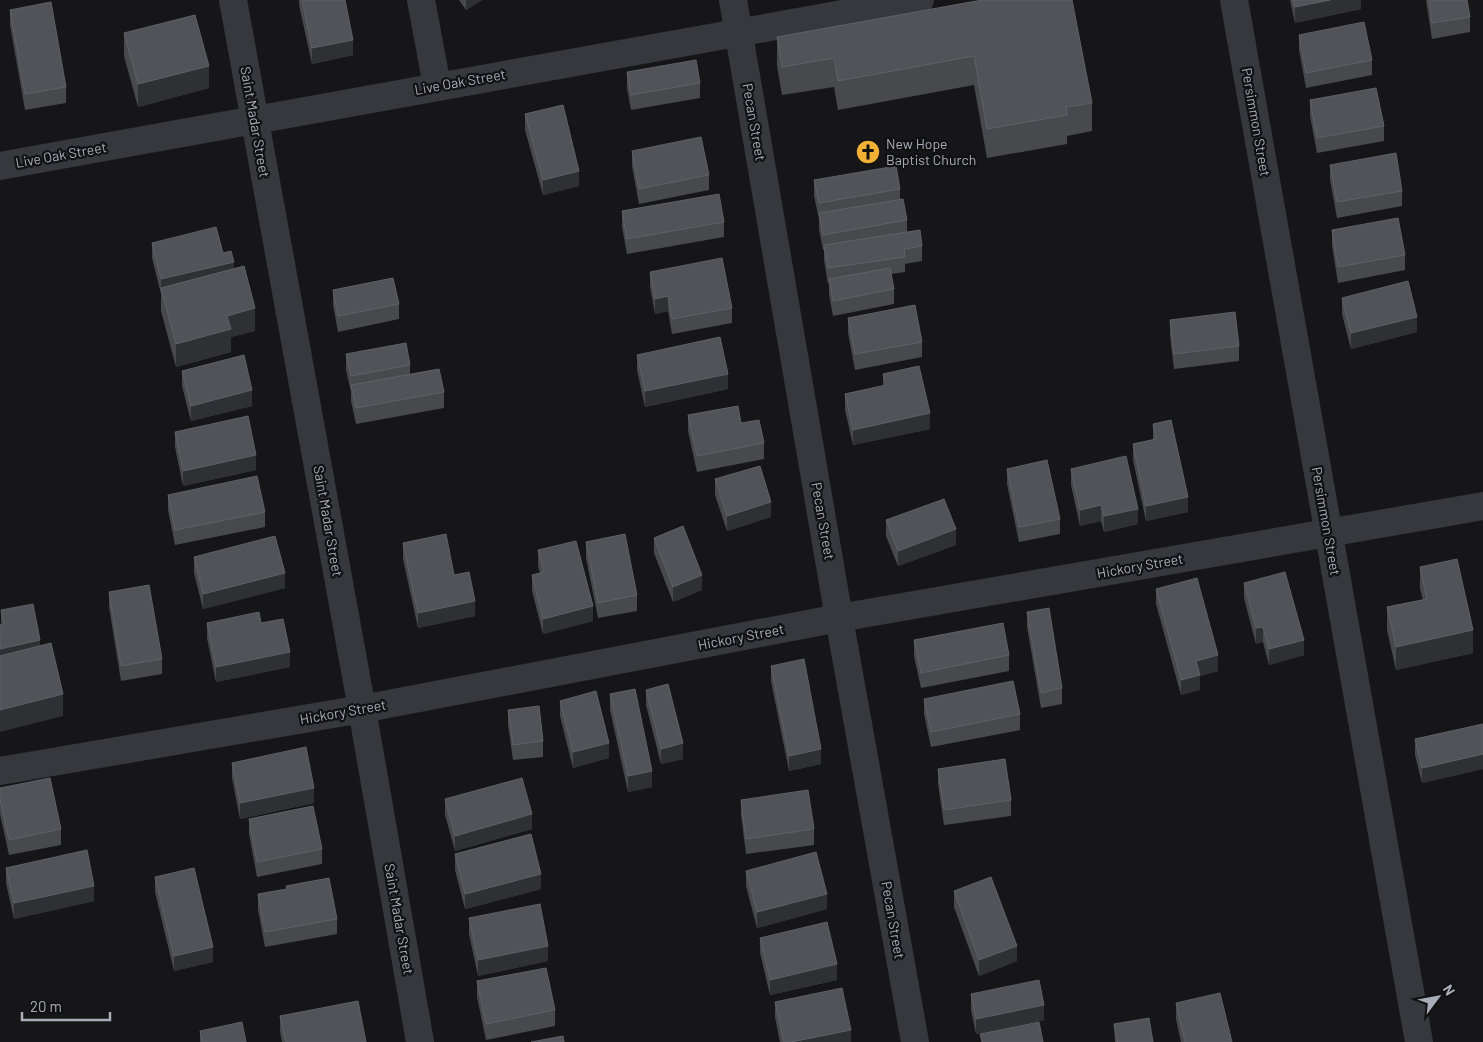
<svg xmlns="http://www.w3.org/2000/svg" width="1483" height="1042" font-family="Barlow,sans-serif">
<rect width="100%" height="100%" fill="#161618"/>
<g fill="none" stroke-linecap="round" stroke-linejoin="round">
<!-- street -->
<g stroke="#37383d" stroke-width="28">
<path d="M233,0L362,709L420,1042"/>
<path d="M421,0L437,86"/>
<path d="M733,0L839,618L915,1042"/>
<path d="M1234,0L1419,1042"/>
<path d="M0,166L920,0"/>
<path d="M0,771L362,709L839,618L1483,506"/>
</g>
</g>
<!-- wall -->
<g fill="#47494d">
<path d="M299,0H345L353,55L312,64L299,5Z"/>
<path d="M459,0H482L466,10Z"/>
<path d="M982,0L1092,103V131L1067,136V144L987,158L974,85L838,110L834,87L782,95L777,66V37Z"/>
<path d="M1290,0H1361V9L1295,23Z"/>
<path d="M1426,0H1467L1470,17V32L1432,39Z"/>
<path d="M10,10L66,87V103L25,110L10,25Z"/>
<path d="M124,33L209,88L138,107L124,56Z"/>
<path d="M1299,35L1372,60V75L1306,88L1299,50Z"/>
<path d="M627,72L700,83V98L631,110L627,88Z"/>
<path d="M1310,100L1384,126V141L1317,153L1310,116Z"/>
<path d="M525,114L579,186L543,195L525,130Z"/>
<path d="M632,151L709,175V190L639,204L632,166Z"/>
<path d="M1330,165L1402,191V206L1337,218L1330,180Z"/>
<path d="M814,180L900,189V199L907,220V232L922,246V261L905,264V272L891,274L894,289V304L833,316L829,295V283L828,284L824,260V250H823L819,229V219L814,196Z"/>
<path d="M622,211L724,222V237L627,254L622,227Z"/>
<path d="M1332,230L1405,255V270L1338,283L1332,246Z"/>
<path d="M152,243L223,253L234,268L255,331L231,337V352L176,367L161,311V294L152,258Z"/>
<path d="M650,272L732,308V323L672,334L668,311L655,314L650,287Z"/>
<path d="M333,290L399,304V319L338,332L333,305Z"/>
<path d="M1342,298L1417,332L1351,349L1342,314Z"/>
<path d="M848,318L922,342V357L855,370L848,333Z"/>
<path d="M1170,320L1239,346V361L1174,369L1170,336Z"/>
<path d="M346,354L410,365V374L444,392V408L356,424L351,401V392L346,370Z"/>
<path d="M637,355L728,389L645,407L637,370Z"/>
<path d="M182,371L252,406L191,421L182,386Z"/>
<path d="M883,374L930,429L853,445L845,410V394L883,386Z"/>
<path d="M688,415L741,423L764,443V459L697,472L688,431Z"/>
<path d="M1153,424L1188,512L1146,521L1133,460V444L1153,440Z"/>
<path d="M175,432L256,470L183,486L175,447Z"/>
<path d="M1007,469L1060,519V534L1019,542L1007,484Z"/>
<path d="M1071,469L1138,524L1104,532L1101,521L1080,526L1071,485Z"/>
<path d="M715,479L771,517L727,531L715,495Z"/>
<path d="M168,495L265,512V527L175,545L168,510Z"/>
<path d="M886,520L956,545L898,566L886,536Z"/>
<path d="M654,538L702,590L673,602L654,553Z"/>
<path d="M586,542L637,595V611L598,618L586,558Z"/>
<path d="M403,543L454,575L475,616L418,628L403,559Z"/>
<path d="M538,550L593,621L543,634L532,591V575L540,573L538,566Z"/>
<path d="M194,557L285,588L203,609L194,573Z"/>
<path d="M1420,567L1473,653L1396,670L1387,630V607L1423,600L1420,589Z"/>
<path d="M1244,583L1304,655L1269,665L1263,642L1256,644L1244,598Z"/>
<path d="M1156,589L1218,671L1200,676V690L1181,695L1156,604Z"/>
<path d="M109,592L162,659V674L121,681L109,607Z"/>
<path d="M1,610L40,646L63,716L1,624Z"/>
<path d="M1027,612L1062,688V704L1041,708L1027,627Z"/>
<path d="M207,623H261L290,667L216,682L207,638Z"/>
<path d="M914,640L1009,655V671L921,688L914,656Z"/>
<path d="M771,666L821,764L789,771L771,681Z"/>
<path d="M646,690L683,759L661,764L646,705Z"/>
<path d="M610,694L652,787L628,792L610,710Z"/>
<path d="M924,699L1020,714V730L931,747L924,714Z"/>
<path d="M560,701L609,758L573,768L560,716Z"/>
<path d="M508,710L543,741V757L513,760L508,725Z"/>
<path d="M1483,724V769L1422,783L1415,755V739Z"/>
<path d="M232,763L314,803L240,819L232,778Z"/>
<path d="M938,769L1011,800V816L944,825L938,784Z"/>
<path d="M0,788L61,829V845L9,855L0,814Z"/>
<path d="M445,799L532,829L455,851L445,815Z"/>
<path d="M741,800L814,829V845L746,854L741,815Z"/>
<path d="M249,819L322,849V864L257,877L249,834Z"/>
<path d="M455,854L541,889L465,909L455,870Z"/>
<path d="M6,868L94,901L14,919L6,883Z"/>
<path d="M746,871L827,909L757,928L746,886Z"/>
<path d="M155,877L213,962L174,971L155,892Z"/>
<path d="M286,886L337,919V934L265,947L258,910V894L286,889Z"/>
<path d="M954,891L1017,961L979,976L954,907Z"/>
<path d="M469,918L548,961L478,976L469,934Z"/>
<path d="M760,938L837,980L770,995L760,953Z"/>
<path d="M477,981L555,1010V1026L486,1040L477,997Z"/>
<path d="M971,994L1044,1020L976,1034L971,1010Z"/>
<path d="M775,1002L851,1042H780L775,1017Z"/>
<path d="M1176,1003L1232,1042H1181L1176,1019Z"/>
<path d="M280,1016L366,1042H282L280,1031Z"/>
<path d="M1114,1024L1153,1042H1115Z"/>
<path d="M200,1031L246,1042H200Z"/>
</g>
<!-- shaded-wall -->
<g fill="#2f3033">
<path d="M466,0H482L466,10Z"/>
<path d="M1330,0H1361V9L1295,23V7Z"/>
<path d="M353,40V55L312,64V48Z"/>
<path d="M209,66V88L138,107V84Z"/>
<path d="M579,171V186L543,195V180Z"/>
<path d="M234,262V277L161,289V279Z"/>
<path d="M668,296V311L655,314V299Z"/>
<path d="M255,308V331L231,337V352L176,367V344L227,316Z"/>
<path d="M1417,317V332L1351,349V333Z"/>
<path d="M728,374V389L645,407V391Z"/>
<path d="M252,390V406L191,421V406Z"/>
<path d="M930,413V429L853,445V430Z"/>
<path d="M256,455V470L183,486V471Z"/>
<path d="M1188,497V512L1146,521V506Z"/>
<path d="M771,502V517L727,531V516Z"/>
<path d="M1101,505V521L1080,526V510Z"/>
<path d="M1138,509V524L1104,532V516Z"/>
<path d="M956,529V545L898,566V551Z"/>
<path d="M285,573V588L203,609V594Z"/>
<path d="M702,575V590L673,602V587Z"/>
<path d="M475,601V616L418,628V613Z"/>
<path d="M593,606V621L543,634V619Z"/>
<path d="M1263,627V642L1256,644V628Z"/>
<path d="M1473,630V653L1396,670V647Z"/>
<path d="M40,640V656L0,664V649Z"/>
<path d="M1304,640V655L1269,665V649Z"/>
<path d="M290,652V667L216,682V667Z"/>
<path d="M1218,655V671L1200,676V690L1181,695V680L1196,661Z"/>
<path d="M63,694V716L0,732V710Z"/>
<path d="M609,743V758L573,768V752Z"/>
<path d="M683,743V759L661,764V749Z"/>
<path d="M821,749V764L789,771V756Z"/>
<path d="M1483,754V769L1422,783V768Z"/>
<path d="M652,771V787L628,792V776Z"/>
<path d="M314,788V803L240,819V803Z"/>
<path d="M532,814V829L455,851V836Z"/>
<path d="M541,874V889L465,909V894Z"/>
<path d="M94,886V901L14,919V903Z"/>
<path d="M827,894V909L757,928V912Z"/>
<path d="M548,946V961L478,976V960Z"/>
<path d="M1017,946V961L979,976V960Z"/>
<path d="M213,947V962L174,971V956Z"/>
<path d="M837,964V980L770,995V980Z"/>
<path d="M1044,1005V1020L976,1034V1019Z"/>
<path d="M851,1030V1042H791Z"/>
</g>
<!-- building -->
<g fill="#525359" stroke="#5f6168">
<path d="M302,0H345L353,40L312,48Z"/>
<path d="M982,0H1072L1092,103L1066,107L1067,115L987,129L974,56L838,81L834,58L782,67L777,37Z"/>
<path d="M1293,0H1330L1295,7Z"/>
<path d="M1429,0H1467L1470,17L1432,23Z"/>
<path d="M51,2L66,87L25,94L10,10Z"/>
<path d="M195,15L209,66L138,84L124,33Z"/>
<path d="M1364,22L1372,60L1306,73L1299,35Z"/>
<path d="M696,60L700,83L631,95L627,72Z"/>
<path d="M1376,88L1384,126L1317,138L1310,100Z"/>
<path d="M563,105L579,171L543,180L525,114Z"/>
<path d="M701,137L709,175L639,189L632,151Z"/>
<path d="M1396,153L1402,191L1337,202L1330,165Z"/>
<path d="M896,166L900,189L819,203L814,180Z"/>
<path d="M719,194L724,222L627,239L622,211Z"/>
<path d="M903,199L907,220L823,235L819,213Z"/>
<path d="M1398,218L1405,255L1338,267L1332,230Z"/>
<path d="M216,227L223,253L231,251L234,262L161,279L152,243Z"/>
<path d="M920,230L922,246L904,249L905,257L828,268L824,245Z"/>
<path d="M722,258L732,308L672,319L668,296L655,299L650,272Z"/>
<path d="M244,266L255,308L227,316L231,329L176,344L161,288Z"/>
<path d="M890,268L894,289L833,301L829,279Z"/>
<path d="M393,278L399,304L338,316L333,290Z"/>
<path d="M1408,281L1417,317L1351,333L1342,298Z"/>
<path d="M915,305L922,342L855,354L848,318Z"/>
<path d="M1235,312L1239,346L1174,354L1170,320Z"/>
<path d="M720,337L728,374L645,391L637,355Z"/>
<path d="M406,343L410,365L351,376L346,354Z"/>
<path d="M244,355L252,390L191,406L182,371Z"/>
<path d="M919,366L930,413L853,430L845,394L886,385L883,374Z"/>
<path d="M439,369L444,392L356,408L351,385Z"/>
<path d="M738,406L741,423L759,420L764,443L697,456L688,415Z"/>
<path d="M248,416L256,455L183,471L175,432Z"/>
<path d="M1171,420L1188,497L1146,506L1133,444L1156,439L1153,424Z"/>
<path d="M1126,456L1138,509L1104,516L1101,505L1080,510L1071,469Z"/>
<path d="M1047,460L1060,519L1019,527L1007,469Z"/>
<path d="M760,466L771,502L727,516L715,479Z"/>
<path d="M257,476L265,512L175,530L168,495Z"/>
<path d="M944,499L956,529L898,551L886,520Z"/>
<path d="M683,526L702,575L673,587L654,538Z"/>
<path d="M446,534L454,575L469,572L475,601L418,613L403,543Z"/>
<path d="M625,534L637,595L598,603L586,542Z"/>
<path d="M275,536L285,573L203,594L194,557Z"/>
<path d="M576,541L593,606L543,619L532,575L544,572L538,550Z"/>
<path d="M1457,559L1473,630L1396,647L1387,607L1427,599L1420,567Z"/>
<path d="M1285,572L1304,640L1269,649L1263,627L1256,628L1244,583Z"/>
<path d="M1197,578L1218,655L1196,661L1200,675L1181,680L1156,589Z"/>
<path d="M149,585L162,659L121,666L109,592Z"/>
<path d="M33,604L40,640L0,649V625L4,624L1,610Z"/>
<path d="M1049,608L1062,688L1041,693L1027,612Z"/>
<path d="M259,612L261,623L283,619L290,652L216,667L207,623Z"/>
<path d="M1003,623L1009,655L921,673L914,640Z"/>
<path d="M51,643L63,694L0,710V656Z"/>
<path d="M804,659L821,749L789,756L771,666Z"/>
<path d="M1013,681L1020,714L931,732L924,699Z"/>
<path d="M668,684L683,743L661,749L646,690Z"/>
<path d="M635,689L652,771L628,776L610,694Z"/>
<path d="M596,691L609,743L573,752L560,701Z"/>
<path d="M539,706L543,741L513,745L508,710Z"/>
<path d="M1483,724V754L1422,768L1415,739Z"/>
<path d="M306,747L314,788L240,803L232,763Z"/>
<path d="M1005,759L1011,800L944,810L938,769Z"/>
<path d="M50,778L61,829L9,840L0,799V788Z"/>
<path d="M522,778L532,814L455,836L445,799Z"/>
<path d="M808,790L814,829L746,839L741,800Z"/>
<path d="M313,806L322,849L257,862L249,819Z"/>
<path d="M531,834L541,874L465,894L455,854Z"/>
<path d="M87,850L94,886L14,903L6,868Z"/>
<path d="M816,852L827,894L757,912L746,871Z"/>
<path d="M194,868L213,947L174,956L155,877Z"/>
<path d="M991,877L1017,946L979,960L954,891Z"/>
<path d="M329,878L337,919L265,932L258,894L287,889L286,886Z"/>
<path d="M540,904L548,946L478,960L469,918Z"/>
<path d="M827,922L837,964L770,980L760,938Z"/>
<path d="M546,968L555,1010L486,1024L477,981Z"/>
<path d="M1039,980L1044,1005L976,1019L971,994Z"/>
<path d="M842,988L851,1030L791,1042H784L775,1002Z"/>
<path d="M1220,993L1232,1042H1185L1176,1003Z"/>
<path d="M358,1001L366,1042H286L280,1016Z"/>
<path d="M1149,1018L1153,1042H1117L1114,1024Z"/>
<path d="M242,1022L246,1042H202L200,1031Z"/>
<path d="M1039,1022L1043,1042H982L980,1034Z"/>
<path d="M563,1036L564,1042H531Z"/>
</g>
<!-- icons -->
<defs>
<g id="church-disc" transform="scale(1.25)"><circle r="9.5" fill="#f2b134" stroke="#111113"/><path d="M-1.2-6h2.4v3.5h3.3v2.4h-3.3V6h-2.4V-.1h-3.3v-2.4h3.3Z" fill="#111"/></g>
</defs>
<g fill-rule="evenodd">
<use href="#church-disc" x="868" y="152"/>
</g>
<g text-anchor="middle" stroke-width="4.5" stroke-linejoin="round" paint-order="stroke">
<!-- street labels -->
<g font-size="14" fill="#a8adb8" stroke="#111113">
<text transform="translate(460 82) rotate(-10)" y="5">Live Oak Street</text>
<text transform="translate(255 122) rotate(80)" y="5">Saint Madar Street</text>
<text transform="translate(754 122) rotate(80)" y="5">Pecan Street</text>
<text transform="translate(1256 122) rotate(80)" y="5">Persimmon Street</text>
<text transform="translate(61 155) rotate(-10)" y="5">Live Oak Street</text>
<text transform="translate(328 521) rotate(80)" y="5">Saint Madar Street</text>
<text transform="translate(823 521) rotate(80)" y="5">Pecan Street</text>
<text transform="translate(1326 521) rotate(80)" y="5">Persimmon Street</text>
<text transform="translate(1140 566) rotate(-10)" y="5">Hickory Street</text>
<text transform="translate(741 637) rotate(-11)" y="5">Hickory Street</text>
<text transform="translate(343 712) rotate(-10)" y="5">Hickory Street</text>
<text transform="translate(399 919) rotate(80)" y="5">Saint Madar Street</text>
<text transform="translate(893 920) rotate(80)" y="5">Pecan Street</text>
</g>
<!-- poi labels -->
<g font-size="14" fill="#a8adb8" stroke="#111113" text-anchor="start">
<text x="886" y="149">New Hope<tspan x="886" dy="16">Baptist Church</tspan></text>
</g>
</g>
<!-- north arrow -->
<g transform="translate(1438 997) rotate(58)" stroke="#111113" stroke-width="4" paint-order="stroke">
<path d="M0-4L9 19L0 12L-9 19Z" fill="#a8adb8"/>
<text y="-8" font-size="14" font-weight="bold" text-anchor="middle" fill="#a8adb8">N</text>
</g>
<!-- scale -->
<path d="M22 1012v8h88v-8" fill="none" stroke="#a8adb8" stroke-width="2.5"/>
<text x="30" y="1012" font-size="15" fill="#a8adb8" stroke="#111113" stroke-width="4" paint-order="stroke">20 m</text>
</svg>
